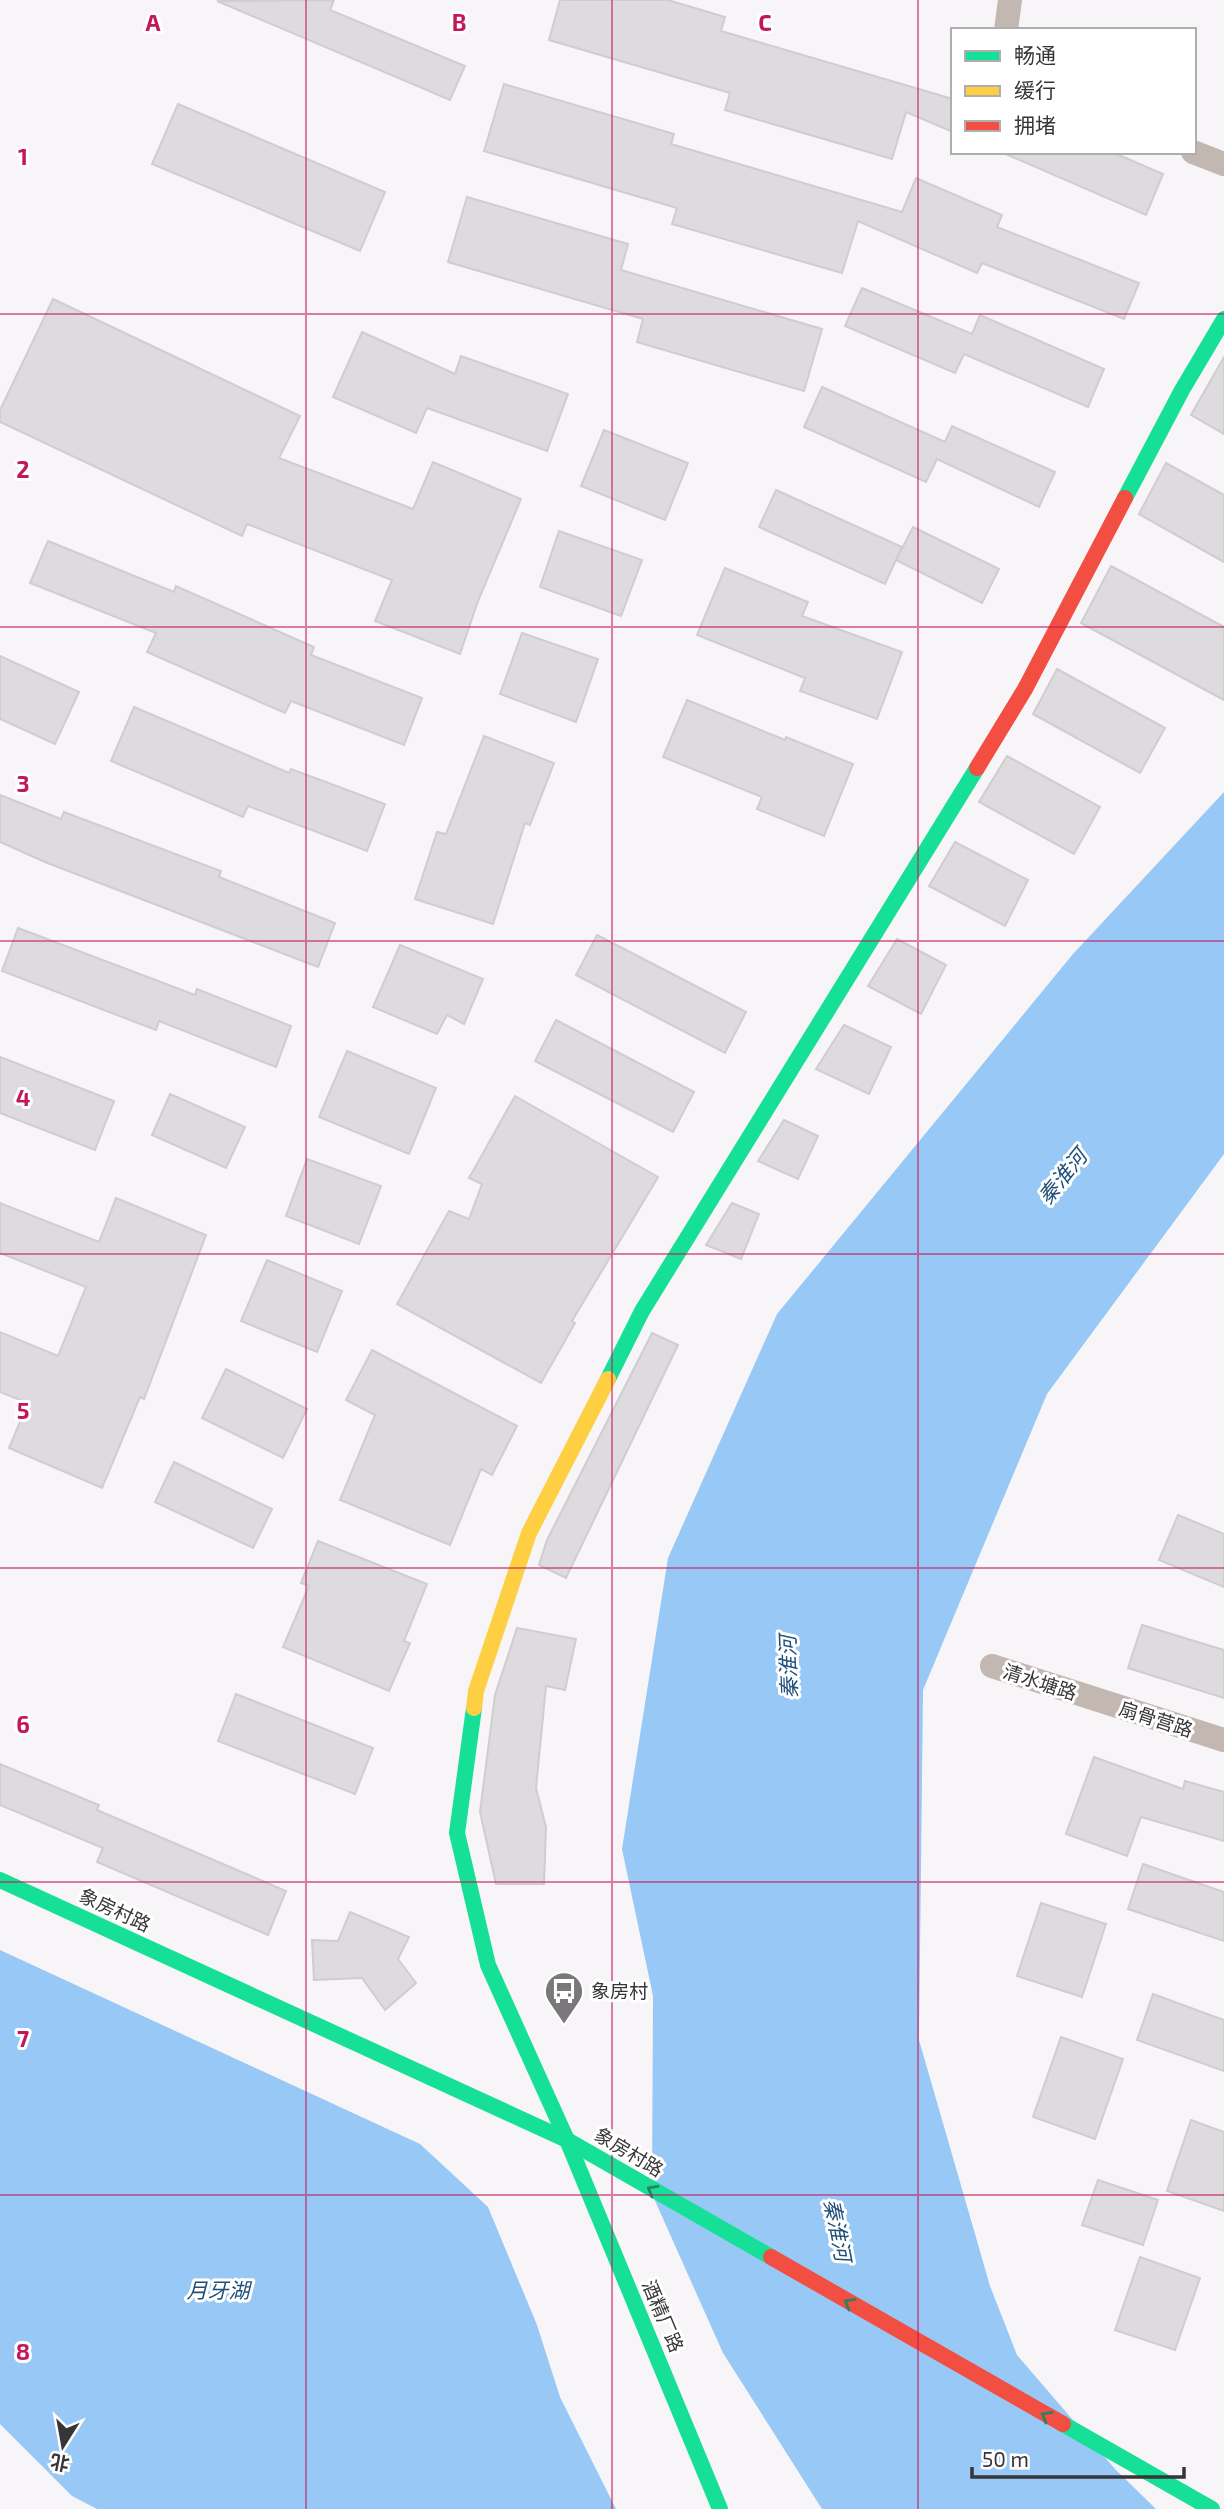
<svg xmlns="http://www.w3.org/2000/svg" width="1224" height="2509" font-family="'Exo 2','Noto Sans SC',sans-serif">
<rect width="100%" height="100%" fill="#f7f5f7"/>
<!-- water -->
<g fill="#98c8f5">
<path d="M1224,792V1154L1047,1394L923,1690L919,2040L990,2286L1017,2355L1115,2469L1156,2509H822L723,2353L652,2194L653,1996L622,1849L668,1558L777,1314L1073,954Z"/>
<path d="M0,1950L420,2144L488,2207L537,2325L560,2397L616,2509H97L72,2496L0,2424Z"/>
</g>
<!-- building -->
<g fill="#dddbdd" stroke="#cfcdcf" stroke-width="2">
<path d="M334,0L330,10L465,66L450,100L217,1Z"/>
<path d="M560,0H668L725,17L721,31L953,99V132L906,112L892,159L725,110L730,93L549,40Z"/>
<path d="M504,84L674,134L671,144L902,212L916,178L1002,215L997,227L1139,283L1124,319L982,263L977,273L858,221L842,273L672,224L677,208L484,151Z"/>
<path d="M178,104L385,192L360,251L152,164Z"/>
<path d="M1001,152H1112L1163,174L1146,215Z"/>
<path d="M467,197L628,244L621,270L822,329L804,391L637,342L643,319L448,262Z"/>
<path d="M862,288L972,334L980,315L1104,369L1088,407L964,354L955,373L845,326Z"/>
<path d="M53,299L300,416L279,458L413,509L433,462L521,499L478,601L460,654L375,621L392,580L247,524L242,536L0,422V410Z"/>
<path d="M362,332L455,374L461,356L568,394L547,451L427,408L416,433L333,397Z"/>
<path d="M1224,357V434L1191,415Z"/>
<path d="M822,387L945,442L952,426L1055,472L1039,507L937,459L926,482L804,427Z"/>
<path d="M604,430L688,463L665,520L581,486Z"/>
<path d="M1166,463L1224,495V562L1139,514Z"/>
<path d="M776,490L902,547L885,584L759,527Z"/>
<path d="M913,527L999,569L982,603L896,560Z"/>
<path d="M559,531L642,560L621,616L540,587Z"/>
<path d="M48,541L174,592L176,586L314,647L311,655L422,698L404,745L291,701L285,713L147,652L156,633L30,583Z"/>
<path d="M1111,566L1224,627V700L1081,623Z"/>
<path d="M725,568L808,602L802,616L902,652L877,719L800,691L805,678L697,635Z"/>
<path d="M522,633L598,659L576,722L500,694Z"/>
<path d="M0,656L79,692L55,744L0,719Z"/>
<path d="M1057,669L1165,728L1140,773L1033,714Z"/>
<path d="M687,700L785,740L786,737L853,764L824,836L757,809L762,797L663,757Z"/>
<path d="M134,707L289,773L291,769L385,804L367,851L248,806L243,817L111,761Z"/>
<path d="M484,736L554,763L530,825L525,823L493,924L415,899L437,832L446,834Z"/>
<path d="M1007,756L1100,807L1074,854L979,802Z"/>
<path d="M0,795L61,819L64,812L221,871L219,877L335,923L318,967L45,862L0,842Z"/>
<path d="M955,842L1028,880L1005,926L929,886Z"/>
<path d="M18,928L195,995L197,989L291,1026L276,1067L159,1021L156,1030L2,971Z"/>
<path d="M597,935L746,1012L725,1053L576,975Z"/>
<path d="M897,939L946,965L921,1014L868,986Z"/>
<path d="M400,945L483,979L464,1024L447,1015L437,1034L373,1007Z"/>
<path d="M556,1020L694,1092L673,1132L535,1061Z"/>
<path d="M844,1025L891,1047L869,1094L816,1069Z"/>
<path d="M347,1051L436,1088L409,1154L319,1117Z"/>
<path d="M0,1057L114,1101L95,1150L0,1113Z"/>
<path d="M170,1094L245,1127L226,1168L152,1135Z"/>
<path d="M515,1096L658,1177L572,1321L575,1323L541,1383L397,1304L449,1211L469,1219L482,1184L469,1178Z"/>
<path d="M784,1120L818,1136L798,1179L758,1161Z"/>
<path d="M307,1159L381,1186L359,1244L286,1216Z"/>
<path d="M116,1198L206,1235L144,1399L140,1397L102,1488L9,1448L28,1403L0,1392V1332L58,1356L86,1287L0,1253V1203L99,1242Z"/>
<path d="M732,1203L759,1214L741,1259L706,1245Z"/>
<path d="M267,1260L342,1291L317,1352L241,1321Z"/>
<path d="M652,1333L678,1345L566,1578L539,1565L547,1540Z"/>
<path d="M372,1350L517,1426L492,1475L481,1469L450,1545L340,1500L375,1415L346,1400Z"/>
<path d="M226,1369L307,1409L283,1458L202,1418Z"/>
<path d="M174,1462L272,1509L253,1548L155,1502Z"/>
<path d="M1178,1515L1224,1534V1587L1159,1560Z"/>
<path d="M318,1541L427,1584L404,1641L410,1643L389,1691L283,1647L309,1586L301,1583Z"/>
<path d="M1142,1625L1224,1650V1698L1128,1668Z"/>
<path d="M517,1628L576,1639L565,1690L546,1686L536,1788L546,1827L544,1884H496L480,1812L495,1695Z"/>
<path d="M236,1694L373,1748L355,1794L218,1741Z"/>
<path d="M1094,1757L1183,1789L1185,1781L1224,1792V1841L1141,1817L1127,1856L1066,1834Z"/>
<path d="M0,1764L99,1805L97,1810L286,1891L268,1935L97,1862L103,1848L0,1805Z"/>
<path d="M1143,1864L1224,1892V1941L1128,1909Z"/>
<path d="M1041,1903L1106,1924L1082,1997L1017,1976Z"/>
<path d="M350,1912L409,1937L398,1959L416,1983L385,2010L362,1978L314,1980L312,1940L338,1941Z"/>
<path d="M1153,1994L1224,2020V2071L1137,2040Z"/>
<path d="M1061,2037L1123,2059L1095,2139L1033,2117Z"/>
<path d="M1191,2120L1224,2132V2211L1167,2191Z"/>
<path d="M1098,2180L1158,2200L1143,2245L1082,2225Z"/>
<path d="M1140,2257L1200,2278L1175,2350L1115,2330Z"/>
</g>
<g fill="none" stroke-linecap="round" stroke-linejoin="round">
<!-- street -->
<g stroke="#c2b7b1" stroke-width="24">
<path d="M1006,30L1010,0"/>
<path d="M1193,152L1224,164"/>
<path d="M992,1666L1224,1740"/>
</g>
<!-- fast -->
<g stroke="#16e098" stroke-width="16">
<path d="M1125,498L1182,390L1224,319"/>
<path d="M608,1379L642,1311L977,768"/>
<path d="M474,1708L457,1833L488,1965L567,2140L720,2509"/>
<path d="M0,1880L567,2140L771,2257"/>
<path d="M1063,2424L1212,2509"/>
</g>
<!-- slow -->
<path stroke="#ffcf43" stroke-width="16" d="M474,1708L476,1691L529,1533L608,1379"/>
<!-- jam -->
<g stroke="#f24e42" stroke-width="16">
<path d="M977,768L1025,689L1125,498"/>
<path d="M771,2257L1063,2424"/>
</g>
</g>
<!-- one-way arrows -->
<defs><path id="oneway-chevron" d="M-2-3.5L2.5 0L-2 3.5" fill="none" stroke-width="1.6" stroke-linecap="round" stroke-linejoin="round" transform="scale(1.75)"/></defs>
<g stroke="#288263">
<use href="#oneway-chevron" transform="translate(652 2190) rotate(-150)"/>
<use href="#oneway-chevron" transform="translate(849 2303) rotate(-150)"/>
<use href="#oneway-chevron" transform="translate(1046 2416) rotate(-150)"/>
</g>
<!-- grid -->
<path fill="none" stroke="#c2185b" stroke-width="2" stroke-opacity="0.55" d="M306,0V2509M612,0V2509M918,0V2509M0,314H1224M0,627H1224M0,941H1224M0,1254H1224M0,1568H1224M0,1882H1224M0,2195H1224"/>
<!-- icons -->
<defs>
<g id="bus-pin" transform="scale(2.0125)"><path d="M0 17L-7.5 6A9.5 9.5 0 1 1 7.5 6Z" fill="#7a787a" stroke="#fff"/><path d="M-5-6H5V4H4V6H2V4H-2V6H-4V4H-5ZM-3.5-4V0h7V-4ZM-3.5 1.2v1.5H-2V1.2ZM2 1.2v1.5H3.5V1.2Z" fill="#fff"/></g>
</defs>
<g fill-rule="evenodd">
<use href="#bus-pin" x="564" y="1991"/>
</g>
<g text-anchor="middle" stroke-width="6" stroke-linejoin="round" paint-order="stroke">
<!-- street labels -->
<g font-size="19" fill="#373537" stroke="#fff">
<text transform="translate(1040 1682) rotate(18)" y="7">清水塘路</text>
<text transform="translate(1156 1719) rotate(18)" y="7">扇骨营路</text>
<text transform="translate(115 1910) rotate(25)" y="7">象房村路</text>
<text transform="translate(629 2152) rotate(31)" y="7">象房村路</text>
<text transform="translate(663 2316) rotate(67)" y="7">酒精厂路</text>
</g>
<!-- poi labels -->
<g font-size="19" fill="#373537" stroke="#fff" text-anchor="start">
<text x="591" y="1998">象房村</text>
</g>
<!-- water labels -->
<g font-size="21" font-style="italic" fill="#20507a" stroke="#fff">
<text transform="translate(1063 1177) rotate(-51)" y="7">秦淮河</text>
<text transform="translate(789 1667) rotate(-92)" y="7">秦淮河</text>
<text transform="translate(837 2230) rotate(79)" y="7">秦淮河</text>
<text x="218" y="2298">月牙湖</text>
</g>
</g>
<g font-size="23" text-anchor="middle" font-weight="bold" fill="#c2185b" stroke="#fff" stroke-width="6" stroke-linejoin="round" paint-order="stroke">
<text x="153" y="31">A</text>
<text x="459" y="31">B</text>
<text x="765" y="31">C</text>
<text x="23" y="165">1</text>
<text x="23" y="478">2</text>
<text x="23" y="792">3</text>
<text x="23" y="1106">4</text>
<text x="23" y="1419">5</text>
<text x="23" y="1733">6</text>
<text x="23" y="2047">7</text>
<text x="23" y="2360">8</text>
</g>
<!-- legend -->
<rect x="951" y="28" width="245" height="126" fill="#ffffff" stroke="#afaeaf" stroke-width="2"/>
<rect x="965" y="51" width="35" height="10" fill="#16e098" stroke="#afaeaf" stroke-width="2"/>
<text x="1014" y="63" font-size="21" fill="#373537">畅通</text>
<rect x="965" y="86" width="35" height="10" fill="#ffcf43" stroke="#afaeaf" stroke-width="2"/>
<text x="1014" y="98" font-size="21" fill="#373537">缓行</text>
<rect x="965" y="121" width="35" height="10" fill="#f24e42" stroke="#afaeaf" stroke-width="2"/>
<text x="1014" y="133" font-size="21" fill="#373537">拥堵</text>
<!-- north arrow -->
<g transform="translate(63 2446) rotate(191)" stroke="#ffffff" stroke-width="5" paint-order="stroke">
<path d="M0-5L12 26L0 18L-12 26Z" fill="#373537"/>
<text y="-10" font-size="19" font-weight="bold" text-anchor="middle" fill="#373537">北</text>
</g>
<!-- scale -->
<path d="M972 2467v10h212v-10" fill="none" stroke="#373537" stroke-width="3.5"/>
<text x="982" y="2467" font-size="21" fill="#373537" stroke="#ffffff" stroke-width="5" paint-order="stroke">50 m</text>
</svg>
